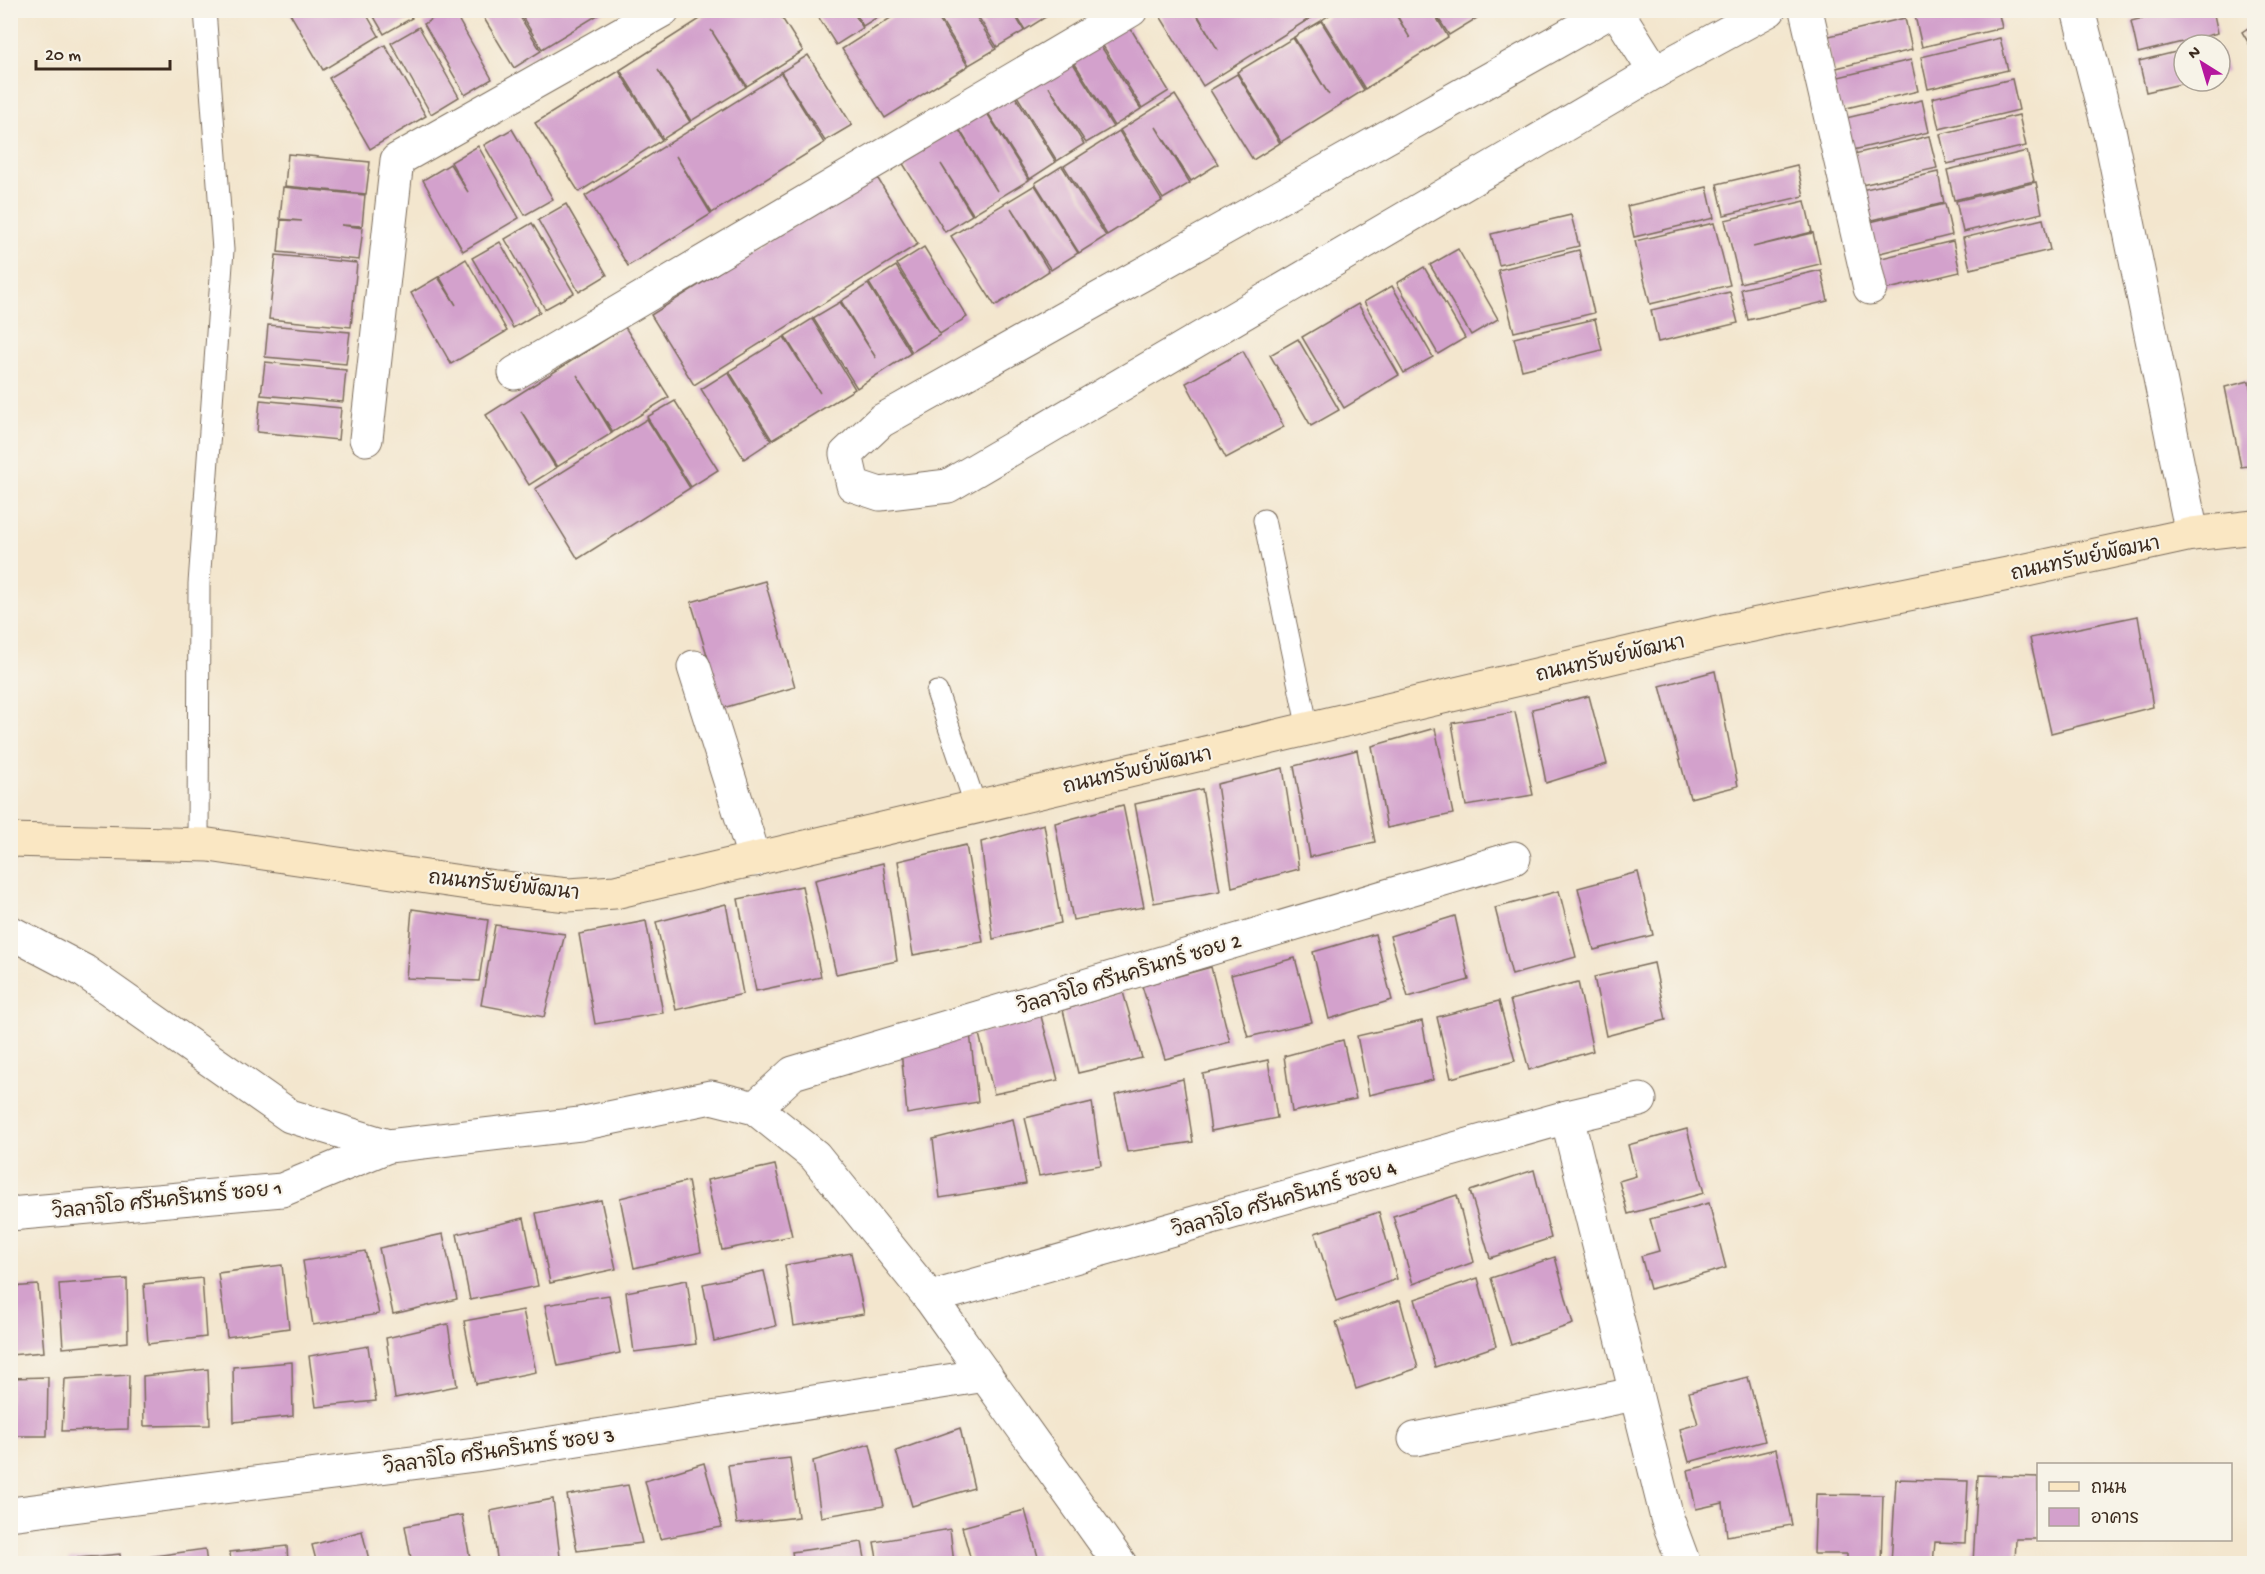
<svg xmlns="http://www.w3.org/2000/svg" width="2265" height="1574" font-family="'Gochi Hand','Playpen Sans Thai',sans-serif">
<rect width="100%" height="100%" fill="#f7f3e8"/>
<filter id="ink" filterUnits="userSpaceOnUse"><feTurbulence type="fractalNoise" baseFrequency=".0167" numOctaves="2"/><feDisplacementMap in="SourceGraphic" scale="12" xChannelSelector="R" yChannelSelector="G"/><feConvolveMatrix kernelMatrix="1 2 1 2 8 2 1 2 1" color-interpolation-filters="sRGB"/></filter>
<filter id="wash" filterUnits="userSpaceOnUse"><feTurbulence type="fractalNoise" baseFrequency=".008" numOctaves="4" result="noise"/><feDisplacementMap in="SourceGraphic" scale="24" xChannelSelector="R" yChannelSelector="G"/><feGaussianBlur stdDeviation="1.35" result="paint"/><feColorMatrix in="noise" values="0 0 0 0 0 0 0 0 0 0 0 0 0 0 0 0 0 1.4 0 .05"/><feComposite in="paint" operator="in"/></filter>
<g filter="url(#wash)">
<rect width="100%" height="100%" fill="#f3e6ce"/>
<g id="blocks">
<!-- building -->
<g fill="#d3a1cc">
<path d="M288,10H364L379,36L323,70Z"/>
<path d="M370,10H408L412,18L384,34Z"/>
<path d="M446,10H453L492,79L465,95L424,24Z"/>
<path d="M479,10H516L541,51L514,68Z"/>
<path d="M518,10H606L542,49Z"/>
<path d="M714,10H777L803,51L747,86L711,30L746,87L691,121L658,70L690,122L663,139L620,70Z"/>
<path d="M814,10H852L863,28L836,45Z"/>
<path d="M853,10H889L863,26Z"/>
<path d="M903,10H933L968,66L885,118L842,49Z"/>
<path d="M935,10H972L996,49L969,65Z"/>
<path d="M974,10H1012L1024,31L997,47Z"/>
<path d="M1013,10H1051L1052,13L1025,30Z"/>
<path d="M1170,10H1194L1218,50L1195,10H1323L1203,86L1160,16Z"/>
<path d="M1337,10H1393L1410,38L1394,10H1432L1448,37L1365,89L1322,20Z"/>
<path d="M1433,10H1472L1477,18L1449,35Z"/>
<path d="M1936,10H1998L2002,28L1922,47L1915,16Z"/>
<path d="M2175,10H2213L2218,33L2138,53L2131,21Z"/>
<path d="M1905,18L1912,50L1832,69L1825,37Z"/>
<path d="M1126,21L1169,91L1142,108L1098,38Z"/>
<path d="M1321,21L1364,90L1281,142L1237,72L1293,38L1329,95L1294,37Z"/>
<path d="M2254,24V52L2242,32Z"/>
<path d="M419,27L459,97L431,114L391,43Z"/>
<path d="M2000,38L2008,70L1928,89L1921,57Z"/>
<path d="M1097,40L1141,109L1114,126L1070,56Z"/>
<path d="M385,45L426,116L370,149L329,78Z"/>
<path d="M2220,49L2227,72L2220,74Z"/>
<path d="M2184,50V81L2189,82L2146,92L2139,61Z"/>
<path d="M808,55L852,125L825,141L781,72Z"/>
<path d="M1069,57L1113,127L1086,143L1049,87L1084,144L1057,161L1014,91Z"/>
<path d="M1911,60L1918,91L1838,110L1830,79Z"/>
<path d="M619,71L662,140L579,192L535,123Z"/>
<path d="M781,73L824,143L712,213L676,156L711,214L628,266L585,196Z"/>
<path d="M1237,74L1280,143L1253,160L1210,90Z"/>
<path d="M2012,79L2019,110L1939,129L1932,98Z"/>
<path d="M1013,93L1056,162L1030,179L986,110Z"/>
<path d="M1175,95L1218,164L1191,181L1156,127L1190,183L1163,199L1120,130Z"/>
<path d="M1922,100L1929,132L1849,151L1842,119Z"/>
<path d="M985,110L1029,180L973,214L941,164L972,215L945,232L902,162L957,127L997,191L958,127Z"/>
<path d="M2019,115L2026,146L1947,164L1940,134Z"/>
<path d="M512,129L553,199L525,215L484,145Z"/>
<path d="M1119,131L1162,201L1107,235L1064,166Z"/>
<path d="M1929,136L1937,168L1857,186L1850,155Z"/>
<path d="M478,146L519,218L463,251L423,180L450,164L468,192L451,162Z"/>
<path d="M2027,151L2034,181L1954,200L1947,170Z"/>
<path d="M288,154L370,162L366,194L285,186Z"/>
<path d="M1797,165L1804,196L1724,215L1717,184Z"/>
<path d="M1062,166L1106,236L1079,253L1035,183Z"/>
<path d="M1938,172L1944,203L1864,222L1857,191Z"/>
<path d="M875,174L918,244L694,385L651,315Z"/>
<path d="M2036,182L2042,213L1963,232L1956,201Z"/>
<path d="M1035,185L1078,253L1051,270L1011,208L1049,271L995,306L951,236Z"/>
<path d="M283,187L365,195L362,226L341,225L363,228L359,260L278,252L281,220L302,221L280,219Z"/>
<path d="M1707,187L1714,218L1634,237L1627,206Z"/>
<path d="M1805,201L1812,232L1753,247L1813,233L1820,264L1740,283L1725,220Z"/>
<path d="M566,204L607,275L579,292L538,220Z"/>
<path d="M1945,204L1952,235L1872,255L1866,223Z"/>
<path d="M1571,215L1579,246L1499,265L1491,234Z"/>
<path d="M2043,219L2050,250L1970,269L1963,238Z"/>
<path d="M532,223L574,293L545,309L505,239Z"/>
<path d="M1714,223L1730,285L1650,304L1635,241Z"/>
<path d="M1953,241L1960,272L1880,291L1873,260Z"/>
<path d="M500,242L540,312L513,328L472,258Z"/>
<path d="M924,247L967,317L940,334L897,264Z"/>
<path d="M1458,249L1498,319L1471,335L1430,265Z"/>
<path d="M1579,250L1594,313L1514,332L1498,270Z"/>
<path d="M276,255L357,263L351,327L269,319Z"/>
<path d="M466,259L507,331L451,364L411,293L438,277L456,305L439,276Z"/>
<path d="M896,266L940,335L912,352L869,283Z"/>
<path d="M1424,267L1465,338L1438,354L1397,283Z"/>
<path d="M1821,270L1828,301L1748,320L1741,289Z"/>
<path d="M868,284L911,353L857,388L813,318L840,302L876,358L841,301Z"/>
<path d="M1392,286L1433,357L1404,373L1364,302Z"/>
<path d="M1730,292L1738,323L1658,342L1651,310Z"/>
<path d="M1358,304L1399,375L1344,408L1302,337Z"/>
<path d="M812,319L855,389L772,440L729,371L784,337L820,393L785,336Z"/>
<path d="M1595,319L1602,350L1522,370L1514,338Z"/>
<path d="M268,325L350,332L346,364L265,357Z"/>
<path d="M625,327L669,397L613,432L577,375L612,433L557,467L521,411L556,468L529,485L486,415Z"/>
<path d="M1298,339L1339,410L1311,426L1270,355Z"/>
<path d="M1243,351L1284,427L1226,458L1186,383Z"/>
<path d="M265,362L346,370L343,402L261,395Z"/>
<path d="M728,372L771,441L744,459L701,389Z"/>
<path d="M2249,381L2254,409V465L2241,467L2225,387Z"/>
<path d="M260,400L341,408L338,440L257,432Z"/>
<path d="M675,401L718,470L691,487L647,417Z"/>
<path d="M647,419L690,488L578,559L535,489Z"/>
<path d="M765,581L795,687L723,708L691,602Z"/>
<path d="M2138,616L2153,707L2051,733L2030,638Z"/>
<path d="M1715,671L1738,786L1690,798L1660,686Z"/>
<path d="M1589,696L1607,764L1546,783L1532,709Z"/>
<path d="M1515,712L1533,795L1466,806L1452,723Z"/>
<path d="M1435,728L1453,814L1387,828L1372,746Z"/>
<path d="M1357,750L1375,842L1310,857L1294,766Z"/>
<path d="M1283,768L1299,869L1232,887L1217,784Z"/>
<path d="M1202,789L1220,891L1154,903L1135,804Z"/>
<path d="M1123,805L1144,907L1073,920L1055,823Z"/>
<path d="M1044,824L1061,923L993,939L981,842Z"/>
<path d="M966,845L983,942L913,955L898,861Z"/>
<path d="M883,863L897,961L836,974L815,880Z"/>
<path d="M1638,872L1653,935L1594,950L1578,888Z"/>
<path d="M802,886L821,977L756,991L738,899Z"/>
<path d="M1559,891L1576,957L1512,975L1495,908Z"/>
<path d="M726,904L743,994L676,1010L656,922Z"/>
<path d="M412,909L488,920L479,981L406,978Z"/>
<path d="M1455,916L1469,980L1408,997L1390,936Z"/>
<path d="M646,921L663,1013L595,1024L579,934Z"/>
<path d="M495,925L565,934L544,1017L481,1005Z"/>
<path d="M1375,934L1392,1000L1329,1019L1313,952Z"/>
<path d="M1295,958L1312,1022L1248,1037L1231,975Z"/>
<path d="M1654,963L1666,1020L1606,1036L1594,977Z"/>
<path d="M1211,967L1230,1042L1165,1059L1142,986Z"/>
<path d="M1578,982L1593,1051L1529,1070L1510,1000Z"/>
<path d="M1123,992L1142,1058L1078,1073L1063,1010Z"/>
<path d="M1499,1001L1515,1061L1451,1078L1437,1017Z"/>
<path d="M1041,1016L1058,1080L994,1094L979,1034Z"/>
<path d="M1422,1021L1433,1080L1369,1095L1357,1036Z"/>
<path d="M970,1033L978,1102L907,1114L901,1050Z"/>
<path d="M1343,1040L1356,1099L1292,1112L1284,1056Z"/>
<path d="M1268,1060L1277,1118L1211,1131L1203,1074Z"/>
<path d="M1183,1079L1193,1142L1127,1152L1115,1095Z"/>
<path d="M1092,1102L1101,1165L1039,1176L1025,1118Z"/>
<path d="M1013,1119L1026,1184L940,1198L933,1139Z"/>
<path d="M1687,1129L1704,1193L1628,1214L1619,1181L1636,1176L1628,1145Z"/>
<path d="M775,1165L792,1236L722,1250L707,1180Z"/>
<path d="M1534,1170L1551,1238L1490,1258L1470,1191Z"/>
<path d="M688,1181L701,1252L634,1268L620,1198Z"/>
<path d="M1457,1195L1474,1262L1413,1284L1393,1216Z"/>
<path d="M601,1200L616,1269L550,1283L536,1213Z"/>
<path d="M1709,1203L1726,1268L1650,1289L1641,1256L1659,1251L1650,1219Z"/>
<path d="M1379,1212L1397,1279L1336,1301L1315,1233Z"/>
<path d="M524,1218L538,1286L470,1300L457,1234Z"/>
<path d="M443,1234L457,1299L393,1314L379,1248Z"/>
<path d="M365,1251L379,1314L313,1325L303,1261Z"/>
<path d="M851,1253L864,1314L794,1326L785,1265Z"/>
<path d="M1555,1257L1573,1324L1511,1345L1491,1278Z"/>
<path d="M282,1265L289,1328L227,1337L218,1273Z"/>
<path d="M764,1271L776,1326L714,1341L703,1284Z"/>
<path d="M202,1278L206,1337L148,1344L144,1284Z"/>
<path d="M1478,1278L1496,1346L1435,1367L1415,1299Z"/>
<path d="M127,1279L128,1342L63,1348L59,1284Z"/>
<path d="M687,1280L696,1344L634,1352L626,1292Z"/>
<path d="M38,1285L44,1352L10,1355V1287Z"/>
<path d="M609,1295L620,1353L558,1366L545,1305Z"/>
<path d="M1400,1300L1418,1368L1356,1389L1336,1322Z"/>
<path d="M523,1310L536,1372L476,1384L464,1321Z"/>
<path d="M448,1324L457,1386L395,1398L386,1338Z"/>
<path d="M368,1346L376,1401L316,1407L309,1356Z"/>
<path d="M292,1362L293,1416L234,1422L233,1367Z"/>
<path d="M208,1369L210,1425L144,1426L143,1376Z"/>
<path d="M129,1375L128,1429L62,1431L65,1379Z"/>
<path d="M48,1377L47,1436H10V1378Z"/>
<path d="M1748,1377L1765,1441L1689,1462L1680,1429L1698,1424L1689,1392Z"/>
<path d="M960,1428L974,1488L912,1506L896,1451Z"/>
<path d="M870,1444L884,1506L821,1517L813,1461Z"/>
<path d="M1776,1449L1792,1525L1727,1536L1723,1503L1696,1509L1688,1470Z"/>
<path d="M790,1458L798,1517L737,1524L728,1465Z"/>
<path d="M704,1463L722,1527L660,1539L645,1481Z"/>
<path d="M1978,1475L2038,1477V1539H2016L2015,1564L1973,1563Z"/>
<path d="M1896,1479L1968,1481L1965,1543L1935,1542L1933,1564H1891Z"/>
<path d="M628,1485L642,1543L577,1551L567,1495Z"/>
<path d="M1816,1494L1883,1495L1881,1564H1847V1554H1814Z"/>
<path d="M553,1499L560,1557L525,1564H498L490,1511Z"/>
<path d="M1025,1510L1040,1564H972L962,1527Z"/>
<path d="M462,1515L471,1564H412L405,1526Z"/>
<path d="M950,1529L954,1564H878L874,1542Z"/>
<path d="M362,1531L370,1564H317L312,1545Z"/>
<path d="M862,1542L866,1564H794L792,1552Z"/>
<path d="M287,1546L288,1564H231L230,1552Z"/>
<path d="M205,1549L207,1564H149L148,1557Z"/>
<path d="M120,1554L121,1564H69L68,1559Z"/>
</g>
</g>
</g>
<g filter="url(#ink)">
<use href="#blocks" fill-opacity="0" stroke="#7b6c5c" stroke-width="1.5"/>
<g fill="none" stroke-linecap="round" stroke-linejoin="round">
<!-- lane casing -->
<g stroke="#7b6c5c" stroke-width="23">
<g id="lane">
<path d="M1264,520L1308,729"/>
<path d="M937,692L976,807"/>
<path d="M198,844L199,584L223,250L205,10"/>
</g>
</g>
<!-- street casing -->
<g stroke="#7b6c5c" stroke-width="35">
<g id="street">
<path d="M1613,10L881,421L846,454L853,485L880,494L948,486L1655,72L1769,10"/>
<path d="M1616,10L1655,72"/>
<path d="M1806,10L1870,288"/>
<path d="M2078,10L2110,134L2192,534"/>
<path d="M515,373L1131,10"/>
<path d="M366,439L397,160L663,10"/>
<path d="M694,667L755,860"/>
<path d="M10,932L84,971L290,1116L388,1146L580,1124L711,1097L755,1108L815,1156L930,1298L1120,1564"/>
<path d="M755,1108L793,1073L1514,858"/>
<path d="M1567,1117L1667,1518L1684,1564"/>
<path d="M10,1214L282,1190L388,1146"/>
<path d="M930,1298L1567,1117L1640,1100"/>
<path d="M1415,1439L1634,1394"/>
<path d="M10,1514L475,1455L986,1375"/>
</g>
</g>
<!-- secondary casing -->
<g stroke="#7b6c5c" stroke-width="35">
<path id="secondary" d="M10,840L209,845L495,887L568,895L615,892L1723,631L2013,573L2192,534L2254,527"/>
</g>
<!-- lane -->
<use href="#lane" stroke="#fff" stroke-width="21"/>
<!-- street -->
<use href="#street" stroke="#fff" stroke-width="33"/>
<!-- secondary -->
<use href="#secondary" stroke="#fae7c3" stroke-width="33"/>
</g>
</g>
<g text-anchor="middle" stroke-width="4.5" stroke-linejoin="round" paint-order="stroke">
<!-- street labels -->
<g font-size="20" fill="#3b2a1e" stroke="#f7f3e8">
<text transform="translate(2085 557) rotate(-12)" y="7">ถนนทรัพย์พัฒนา</text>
<text transform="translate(1610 657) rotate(-13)" y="7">ถนนทรัพย์พัฒนา</text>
<text transform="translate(1137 769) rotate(-13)" y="7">ถนนทรัพย์พัฒนา</text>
<text transform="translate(504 884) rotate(6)" y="7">ถนนทรัพย์พัฒนา</text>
<text transform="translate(1129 973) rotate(-17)" y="7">วิลลาจิโอ ศรีนครินทร์ ซอย 2</text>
<text transform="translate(1284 1198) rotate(-16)" y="7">วิลลาจิโอ ศรีนครินทร์ ซอย 4</text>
<text transform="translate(167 1199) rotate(-6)" y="7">วิลลาจิโอ ศรีนครินทร์ ซอย 1</text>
<text transform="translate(499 1450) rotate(-8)" y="7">วิลลาจิโอ ศรีนครินทร์ ซอย 3</text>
</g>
</g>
<!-- margin -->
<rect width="2265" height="1574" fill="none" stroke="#f7f3e8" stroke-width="36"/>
<!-- legend -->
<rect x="2037" y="1463" width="195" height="78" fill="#f7f3e8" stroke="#aca397" stroke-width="1.5"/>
<rect x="2049" y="1482" width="30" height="9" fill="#fae7c3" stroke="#aca397" stroke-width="1.5"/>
<text x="2091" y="1493" font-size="18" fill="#3b2a1e">ถนน</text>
<rect x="2049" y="1508" width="30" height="18" fill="#d3a1cc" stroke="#aca397" stroke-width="1.5"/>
<text x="2091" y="1523" font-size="18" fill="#3b2a1e">อาคาร</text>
<!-- north arrow -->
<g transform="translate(2202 63) rotate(323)"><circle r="28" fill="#f7f3e8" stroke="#aca397" stroke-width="1.5"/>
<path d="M0-4.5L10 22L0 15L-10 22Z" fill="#b5179e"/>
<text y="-9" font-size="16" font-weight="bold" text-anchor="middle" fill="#3b2a1e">N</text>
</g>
<!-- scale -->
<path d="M36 60v9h134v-9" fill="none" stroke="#3b2a1e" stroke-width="3"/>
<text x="45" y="60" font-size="18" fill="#3b2a1e" stroke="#f7f3e8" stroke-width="4.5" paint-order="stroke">20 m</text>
</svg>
